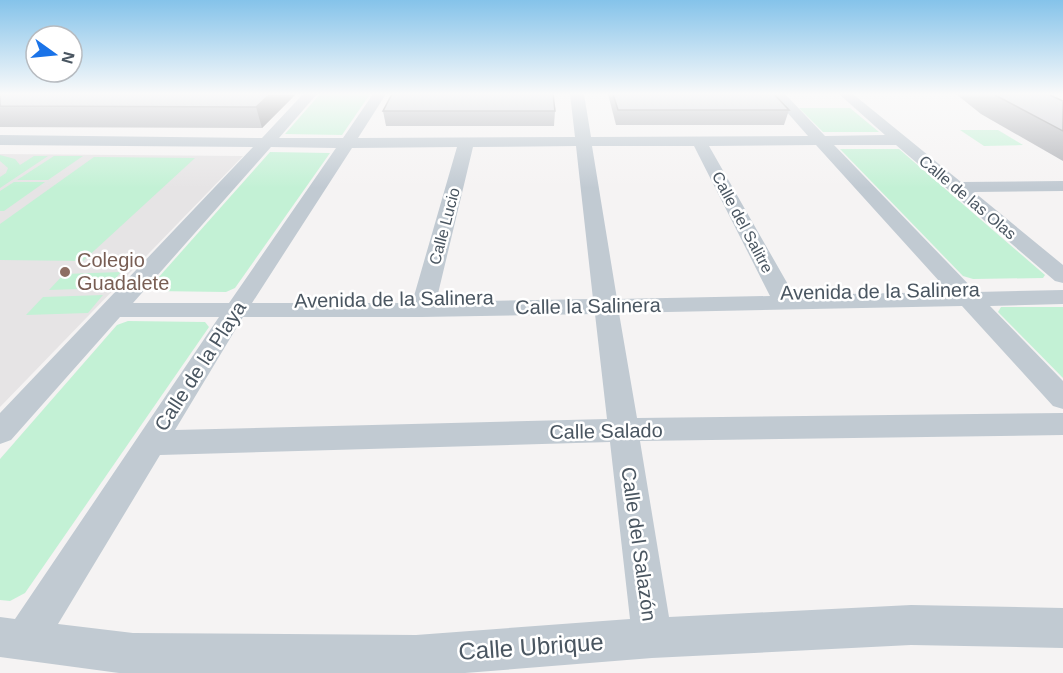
<svg xmlns="http://www.w3.org/2000/svg" width="1063" height="673" font-family="Helvetica,sans-serif">
<rect width="100%" height="100%" fill="#f5f3f3"/>
<!-- education -->
<path fill="#e6e4e5" d="M0,154L243,156L0,407Z"/>
<!-- green -->
<g fill="#c3f1d5">
<path d="M320,94H370L342,135L285,134Z"/>
<path d="M799,108H850L879,132H823Z"/>
<path d="M960,130H998L1023,145L984,146Z"/>
<path d="M840,149H899L1045,275L1043,278L973,279L963,276Z"/>
<path d="M270,152L330,153L235,288L226,292L154,291L150,287Z"/>
<path d="M0,155L15,159L20,165L34,156H48L0,188V177L6,173L8,168L0,161Z"/>
<path d="M54,156H83L48,180H17Z"/>
<path d="M94,157L195,158L83,261L0,260V224Z"/>
<path d="M14,182H45L4,211H0V191Z"/>
<path d="M121,272L107,288L49,290L64,274Z"/>
<path d="M103,295L88,313L26,315L43,297Z"/>
<path d="M1001,307H1063V378L998,312Z"/>
<path d="M128,321L205,322L209,327L25,593L10,601L0,600V459L117,325Z"/>
</g>
<g fill="none" stroke-linecap="round" stroke-linejoin="round">
<!-- minor -->
<path fill="#c1cad2" fill-rule="evenodd" d="M303,94H317L279,138H343L373,94H386L358,138L575,137L570,94H584L591,137L808,136L771,94H785L825,136L885,135L839,94H853L961,182L1063,181V191L974,192L1063,265V283L1055,281L896,145H834L976,292L1063,290V304L990,306L1063,381V409L1053,406L962,306L619,313L637,418L1063,413V435L640,441L669,617L911,605L1063,608V648L911,645L652,658L465,673H119L0,657V617L15,619L219,317H120L11,440L0,444V413L253,147L0,145V135L262,138ZM816,145L949,292L794,295L709,146ZM576,146L593,299L436,302L473,147ZM592,146H694L770,296L617,299ZM271,147L336,148L229,303H133ZM457,147L412,303H252L352,148ZM595,314L607,419L175,430L243,317H422ZM610,442L630,619L416,635L133,633L58,624L160,455Z"/>
</g>
<!-- wall -->
<g fill="#b0b2b7">
<path d="M296,94L262,128L0,127V95Z"/>
<path d="M608,94H774L789,110L784,125H616Z"/>
<path d="M956,94H1048L1063,101V161L981,114Z"/>
<path d="M383,111H555L554,126H386Z"/>
</g>
<!-- shaded-wall -->
<path fill="#909195" d="M270,94H296L262,128L256,107Z"/>
<!-- building -->
<g fill="#cdcfd5" stroke="#909195" stroke-width="1.5">
<path d="M2,94H270L256,107L0,106V95Z"/>
<path d="M392,94H553L555,111H383Z"/>
<path d="M613,94H774L789,110H618Z"/>
<path d="M993,94H1048L1063,101V131Z"/>
</g>
<!-- sky -->
<linearGradient id="sky" x2="0" y2="1"><stop stop-color="#85c3ea"/><stop offset="0.5" stop-color="#fafafa"/><stop offset="1" stop-color="#fafafa" stop-opacity="0"/></linearGradient>
<rect width="1063" height="188" fill="url(#sky)"/>
<!-- markers -->
<circle fill="#8d6e63" stroke="#fff" stroke-width="2" cx="65" cy="272" r="6"/>
<g text-anchor="middle" stroke-width="5" stroke-linejoin="round" paint-order="stroke">
<!-- far-street labels -->
<g font-size="16" fill="#4a5661" stroke="#fff">
<text transform="translate(968 197) rotate(40)" y="6">Calle de las Olas</text>
<text transform="translate(743 222) rotate(62)" y="6">Calle del Salitre</text>
<text transform="translate(444 226) rotate(-75)" y="6">Calle Lucio</text>
</g>
<!-- education labels -->
<g font-size="20" fill="#785e54" stroke="#fff" text-anchor="start">
<text x="77" y="267">Colegio<tspan x="77" dy="23">Guadalete</tspan></text>
</g>
<!-- street labels -->
<g font-size="20" fill="#4a5661" stroke="#fff">
<text transform="translate(880 291) rotate(-1)" y="7">Avenida de la Salinera</text>
<text transform="translate(394 299) rotate(-1)" y="7">Avenida de la Salinera</text>
<text transform="translate(588 306) rotate(-1)" y="7">Calle la Salinera</text>
<text transform="translate(200 366) rotate(-57)" y="7">Calle de la Playa</text>
<text transform="translate(606 431) rotate(-1)" y="7">Calle Salado</text>
<text transform="translate(639 544) rotate(82)" y="7">Calle del Salazón</text>
</g>
<!-- near-street labels -->
<g font-size="24" fill="#4a5661" stroke="#fff">
<text transform="translate(531 647) rotate(-4)" y="8">Calle Ubrique</text>
</g>
</g>
<!-- north arrow -->
<g transform="translate(54 54) rotate(105)"><circle r="28" fill="#ffffff" stroke="#b7bbc0" stroke-width="1.5"/>
<path d="M0-4.5L10 22L0 15L-10 22Z" fill="#1a73e8"/>
<text y="-9" font-size="16" font-weight="bold" text-anchor="middle" fill="#4a5661">N</text>
</g>
</svg>
